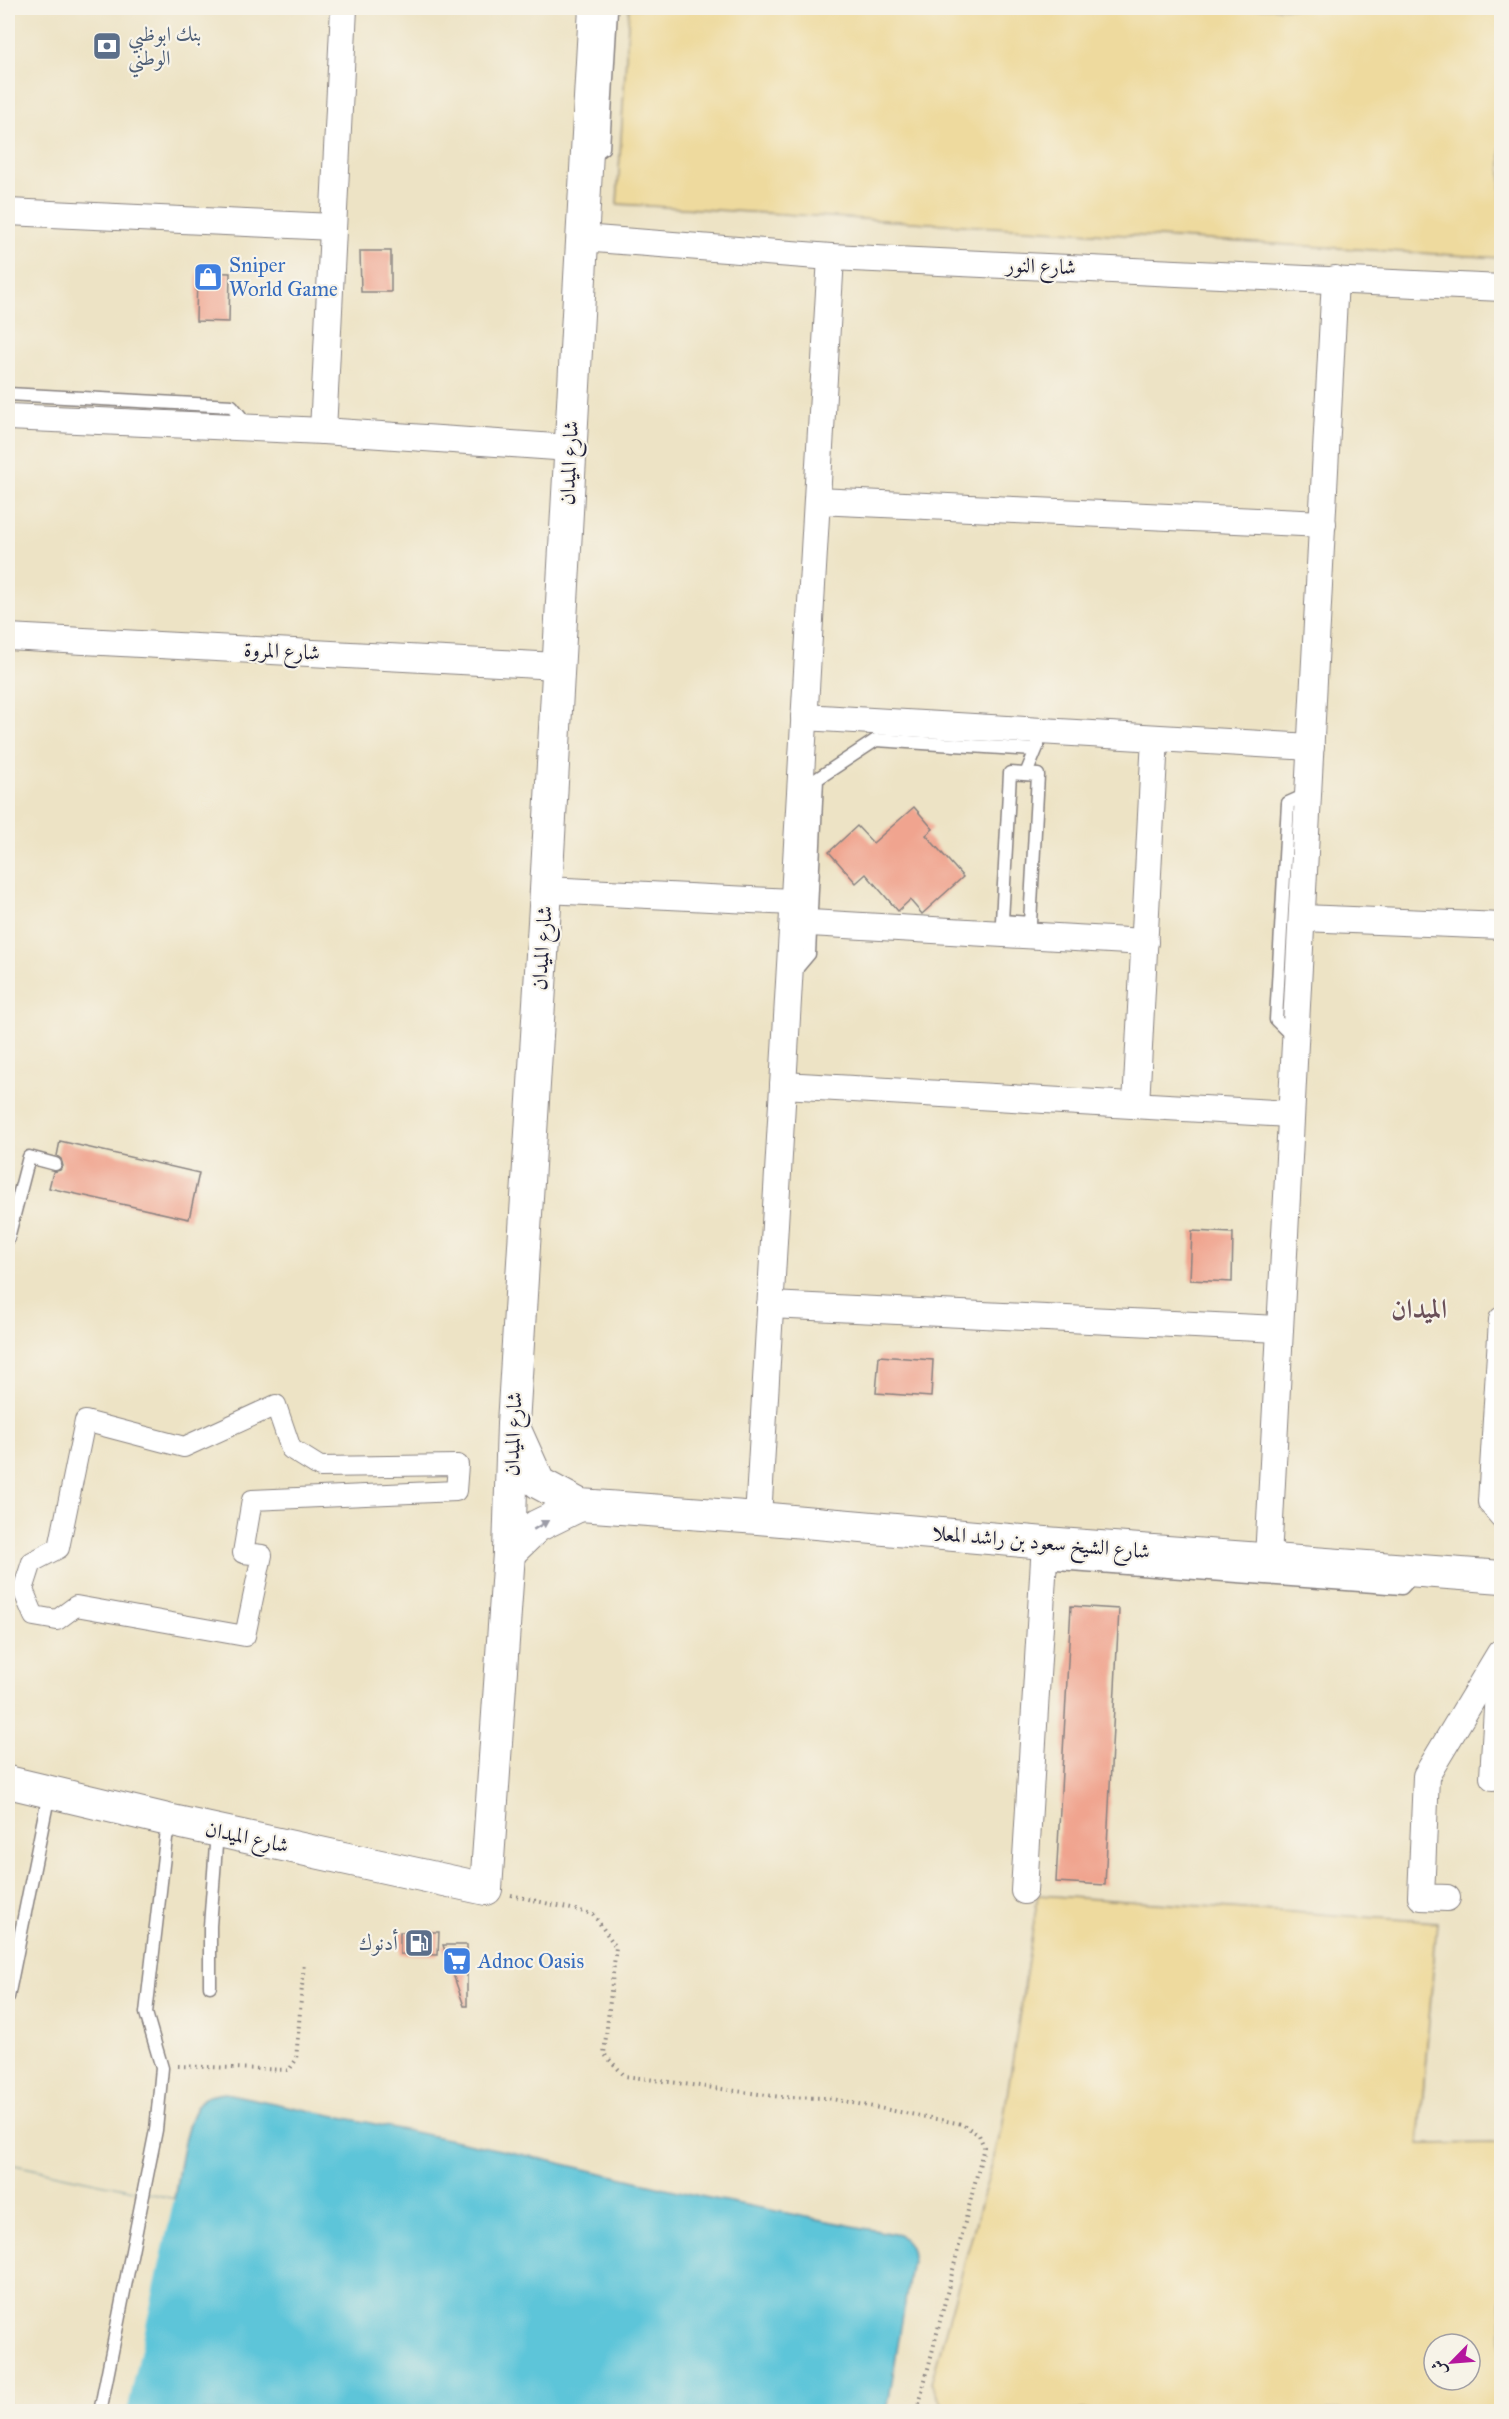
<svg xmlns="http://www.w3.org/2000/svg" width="1509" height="2419" font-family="'IM FELL Great Primer',Amiri,serif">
<rect width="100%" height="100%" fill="#f7f3e8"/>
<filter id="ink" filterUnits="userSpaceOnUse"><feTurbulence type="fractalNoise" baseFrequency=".0167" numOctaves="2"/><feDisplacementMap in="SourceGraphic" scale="12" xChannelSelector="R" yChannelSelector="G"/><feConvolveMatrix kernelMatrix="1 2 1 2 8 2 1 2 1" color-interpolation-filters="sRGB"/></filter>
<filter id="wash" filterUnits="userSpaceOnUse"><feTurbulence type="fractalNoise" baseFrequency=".008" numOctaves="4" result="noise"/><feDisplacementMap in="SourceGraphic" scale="24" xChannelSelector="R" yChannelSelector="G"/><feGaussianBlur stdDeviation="1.35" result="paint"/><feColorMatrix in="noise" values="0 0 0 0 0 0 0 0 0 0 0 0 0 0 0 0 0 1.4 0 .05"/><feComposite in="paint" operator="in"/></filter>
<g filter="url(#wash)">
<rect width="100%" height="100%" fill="#ede3c5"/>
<!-- sand -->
<g fill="#eeda9e" stroke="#887e6c" stroke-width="1.5" fill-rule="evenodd">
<path d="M629,8H1501V258L617,204Z"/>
<path d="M1038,1895L1437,1922L1419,2144L1501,2143V2411H946L931,2383L1002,2128ZM1434,2344H1470V2380H1434Z"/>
</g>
<!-- water -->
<path fill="#5dc5d9" stroke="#40748a" stroke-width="1.5" d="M225,2093L529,2156L704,2197L899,2235C909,2242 912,2248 912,2260L887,2411L8,2412V2164L174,2199C179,2175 184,2109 206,2097C211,2095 219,2094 225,2093Z"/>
<!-- pier -->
<path fill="#ede3c5" d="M8,2164L174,2199L127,2412L8,2411Z"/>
<g id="blocks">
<!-- building -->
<g fill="#f0a48f">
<path d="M360,251H391V292H361Z"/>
<path d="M197,272L230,273L229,322L196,321Z"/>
<path d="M914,807L933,829L926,835L963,877L922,914L910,900L898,911L866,874L856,883L829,852L857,826L873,843Z"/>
<path d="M60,1141L199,1173L189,1219L49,1188L53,1172L60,1170L63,1166L61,1159L57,1156Z"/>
<path d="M1192,1231L1233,1233L1232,1282L1190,1280Z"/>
<path d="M879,1356L933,1360L931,1397L876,1393Z"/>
<path d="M1071,1606L1119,1609L1105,1885L1056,1882Z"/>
<path d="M400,1932H439L438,1955L400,1954Z"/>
<path d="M443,1945H467V2006H464Z"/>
</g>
</g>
</g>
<g filter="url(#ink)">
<use href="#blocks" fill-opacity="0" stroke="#888280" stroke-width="1.5"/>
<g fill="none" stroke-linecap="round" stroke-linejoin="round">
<!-- service casing -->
<g stroke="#888280" stroke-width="15">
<g id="service">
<path d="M590,158L603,148L611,10L608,8"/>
<path d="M8,394L232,406L249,427"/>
<path d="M1010,773L1038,775L1030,923L1002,921Z"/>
<path d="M1026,774L1038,745"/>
<path d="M793,973L809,954L817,779L876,740L1035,750"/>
<path d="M1294,1038L1276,1020L1288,803L1308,794"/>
<path d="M8,1238L29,1157L55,1164"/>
<path d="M1043,1562L1402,1588L1414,1575"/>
<path d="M210,1986V1926L217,1832"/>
<path d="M8,1997L49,1793"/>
<path d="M100,2412L156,2130L162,2068L146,2013L168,1821"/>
</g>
</g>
<!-- pedestrian casing -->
<g stroke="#888280" stroke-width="22">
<path id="pedestrian" d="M276,1405L291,1449L320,1467L458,1465L456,1491L252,1500L243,1553L262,1555L245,1636L76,1606L57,1620L34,1616L23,1590L32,1562L59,1548L85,1421L184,1447Z"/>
</g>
<!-- minor casing -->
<g stroke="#888280" stroke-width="28">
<g id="minor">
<path d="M8,212L333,227"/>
<path d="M582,238L831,257L1502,288"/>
<path d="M8,417L323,431L570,448"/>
<path d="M323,431L344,8"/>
<path d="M817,501L1323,524"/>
<path d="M8,637L557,666"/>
<path d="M804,717L1311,747"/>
<path d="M546,890L793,902L810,923L1145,942"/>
<path d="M1302,918L1502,926"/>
<path d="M783,1085L1290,1114"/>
<path d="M1136,1105L1155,738"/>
<path d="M770,1305L1280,1329"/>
<path d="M1502,1320L1491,1502L1502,1515"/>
<path d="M758,1518L831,257"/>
<path d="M1268,1559L1335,279"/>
<path d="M1493,1777L1500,1657"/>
<path d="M1024,1891L1045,1543"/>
<path d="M1447,1898L1421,1897L1426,1776L1500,1653"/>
</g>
</g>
<!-- tertiary casing -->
<g stroke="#888280" stroke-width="34">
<g id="tertiary">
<path d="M517,1434L539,1483L580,1505L758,1518L1045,1543L1502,1577"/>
<path d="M509,1553L537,1526L580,1505"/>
<path d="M8,1782L168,1820L486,1889L509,1553L513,1424L546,890L595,8"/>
</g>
</g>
<!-- path -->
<g stroke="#888280" stroke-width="4" stroke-dasharray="1.5 4.5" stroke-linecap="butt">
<path d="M511,1895L593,1914L616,1947L604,2054L625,2076L781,2097L827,2098L962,2124L979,2135L984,2147L917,2412"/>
<path d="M178,2066L289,2070L296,2060L304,1962"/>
</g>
<!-- service -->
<use href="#service" stroke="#fff" stroke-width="12"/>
<!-- pedestrian -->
<use href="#pedestrian" stroke="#fff" stroke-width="20"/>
<!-- minor -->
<use href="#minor" stroke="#fff" stroke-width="26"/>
<!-- tertiary -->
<use href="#tertiary" stroke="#fff" stroke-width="32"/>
</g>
<!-- one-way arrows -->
<defs><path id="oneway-solid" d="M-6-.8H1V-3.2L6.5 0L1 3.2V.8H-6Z" transform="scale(1.5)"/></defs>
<use fill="#9c9ca7" href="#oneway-solid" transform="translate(541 1525) rotate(-31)"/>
</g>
<!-- icons -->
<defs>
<g id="bank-square" transform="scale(1.5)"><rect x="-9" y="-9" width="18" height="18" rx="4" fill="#5c6f8a" stroke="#f7f3e8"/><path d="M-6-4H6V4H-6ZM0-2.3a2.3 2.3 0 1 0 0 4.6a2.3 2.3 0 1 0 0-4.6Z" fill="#fff"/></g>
<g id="shop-square" transform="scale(1.5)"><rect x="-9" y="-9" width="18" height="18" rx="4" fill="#3f7fe0" stroke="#f7f3e8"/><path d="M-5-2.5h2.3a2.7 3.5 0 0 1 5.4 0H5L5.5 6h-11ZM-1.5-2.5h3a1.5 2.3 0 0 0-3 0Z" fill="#fff"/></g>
<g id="fuel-square" transform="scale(1.5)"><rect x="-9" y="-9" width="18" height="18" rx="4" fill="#5c6f8a" stroke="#f7f3e8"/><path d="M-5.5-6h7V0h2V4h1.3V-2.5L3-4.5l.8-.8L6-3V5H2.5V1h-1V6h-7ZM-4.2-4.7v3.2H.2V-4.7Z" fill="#fff"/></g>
<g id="supermarket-square" transform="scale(1.5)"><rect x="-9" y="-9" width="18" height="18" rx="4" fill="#3f7fe0" stroke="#f7f3e8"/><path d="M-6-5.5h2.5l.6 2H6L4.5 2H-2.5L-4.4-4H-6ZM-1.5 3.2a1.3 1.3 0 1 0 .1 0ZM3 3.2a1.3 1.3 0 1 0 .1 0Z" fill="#fff"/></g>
</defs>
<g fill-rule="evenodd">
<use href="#bank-square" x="107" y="46"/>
<use href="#shop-square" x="208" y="277"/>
<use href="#fuel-square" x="419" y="1943"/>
<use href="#supermarket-square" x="457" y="1961"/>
</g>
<g text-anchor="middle" stroke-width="4.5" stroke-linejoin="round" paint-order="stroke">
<!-- service labels -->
<g font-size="21" fill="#4e5e75" stroke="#f7f3e8" text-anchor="start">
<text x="128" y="41">بنك ابوظبي<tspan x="128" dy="24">الوطني</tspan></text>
<text x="398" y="1950" text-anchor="end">أدنوك</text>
</g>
<!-- shop labels -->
<g font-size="21" fill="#366cbe" stroke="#f7f3e8" text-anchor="start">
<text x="229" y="272">Sniper<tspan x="229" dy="24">World Game</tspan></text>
<text x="478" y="1968">Adnoc Oasis</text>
</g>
<!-- street labels -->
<g font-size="21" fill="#22223b" stroke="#f7f3e8">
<text transform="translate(1041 266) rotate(2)" y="7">شارع النور</text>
<text transform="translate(569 463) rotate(-87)" y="7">شارع الميدان</text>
<text transform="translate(282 651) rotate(3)" y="7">شارع المروة</text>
<text transform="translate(542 948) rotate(-86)" y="7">شارع الميدان</text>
<text transform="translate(513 1434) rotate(-88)" y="7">شارع الميدان</text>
<text transform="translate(1041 1542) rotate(5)" y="7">شارع الشيخ سعود بن راشد المعلا</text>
<text transform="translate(247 1837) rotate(12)" y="7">شارع الميدان</text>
</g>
<!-- district labels -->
<g font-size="27" font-weight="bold" fill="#6a5058" stroke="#f7f3e8">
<text x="1419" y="1318">الميدان</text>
</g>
</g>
<!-- margin -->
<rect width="1509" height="2419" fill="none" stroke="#f7f3e8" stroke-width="30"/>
<!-- north arrow -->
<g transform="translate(1452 2362) rotate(245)"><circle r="28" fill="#f7f3e8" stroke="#a29fa3" stroke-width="1.5"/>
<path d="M0-4.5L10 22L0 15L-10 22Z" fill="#b5179e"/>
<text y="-9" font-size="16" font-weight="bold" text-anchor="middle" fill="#22223b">ش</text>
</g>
</svg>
